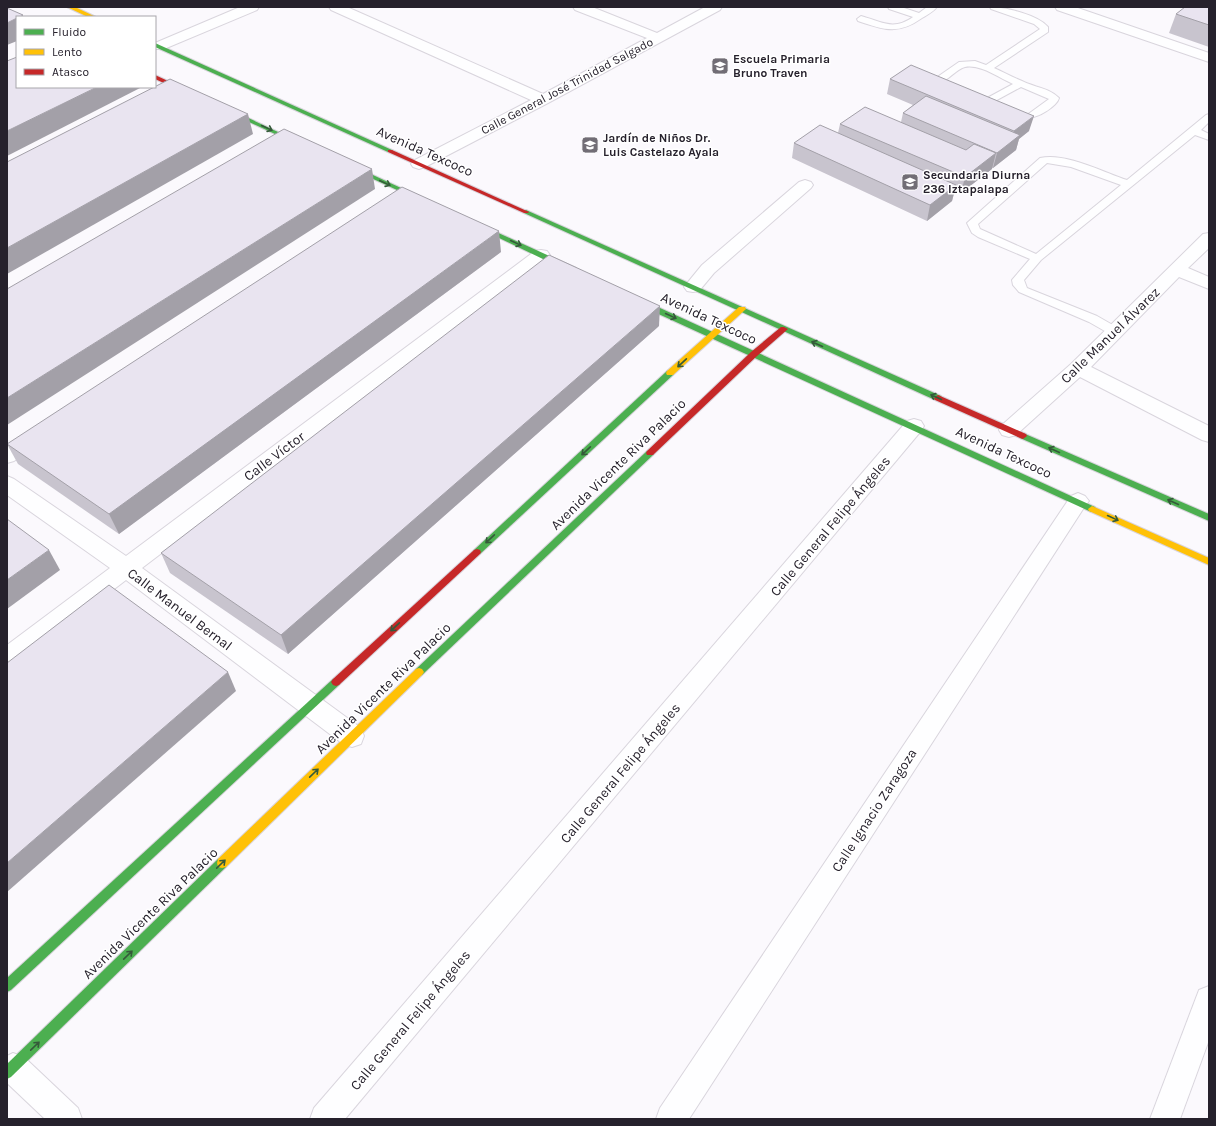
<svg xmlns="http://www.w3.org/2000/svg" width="1216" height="1126" font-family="Karla,sans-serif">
<rect width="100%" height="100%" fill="#fbf9fd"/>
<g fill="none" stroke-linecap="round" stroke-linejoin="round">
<!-- lane casing -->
<g stroke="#d9d5dd" stroke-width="2">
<g id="lane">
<path d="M888,7H901L919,13L927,7H937C933,12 927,15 922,18C898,35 885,30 858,21L857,19L861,16C883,22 893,31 913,17L889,9Z"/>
<path d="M990,7C1005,7 1038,15 1048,27V32L994,68C1003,72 1012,77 1022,81C1033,87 1050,88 1059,98C1057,106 1037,119 1029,117L1027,115L1049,99L1021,87L995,101H989L987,99L989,97L1013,84C999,78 981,64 965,67C955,69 946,85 935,82L933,80L959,62L975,61L986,65L1040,29L1034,24L991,9Z"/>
<path d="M1209,114V122L1201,130L1209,134V140L1195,135L1041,260L1024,280L1027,288L1097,316L1118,328L1120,331L1118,334H1110L1089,322L1019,292L1013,285L1012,280L1030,259L978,237L972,233L967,223L1040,158C1065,152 1103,172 1127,180L1206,115ZM1047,163L1071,167L1121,185L1036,254L980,229L978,224Z"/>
</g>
</g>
<!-- street casing -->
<g stroke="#d9d5dd" stroke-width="2">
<g id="street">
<path d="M240,7H259L257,10L164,49H155V43Z"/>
<path d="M329,7H347L543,94L647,38L575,10L573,7H592L657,33L705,7H722L720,10L548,103L425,167L419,169L413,167L411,164L413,161L531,100L331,10Z"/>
<path d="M1055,7H1075L1209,53V62L1057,10Z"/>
<path d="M805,180L811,182L813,185L811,188L714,273L699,291L693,292L687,291L684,287L702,265L799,182Z"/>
<path d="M1209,233V248L1188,268L1209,277V289L1179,277L1091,367L1209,426V442L1202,440L1080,377L1016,435L1009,437L1002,435L999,430L1002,425L1071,364L1203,234Z"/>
<path d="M541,250L547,251L550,255L547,259L142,568L361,728L364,736L361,744L352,747L343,744L126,580L15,665L7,668V645L110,568L7,495V476L14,479L126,556L535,251Z"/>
<path d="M914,419L921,421L924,426L921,431L345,1119H310L314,1108L907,421Z"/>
<path d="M38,429L45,431L48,436L45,441L14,461L7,463V446L31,431Z"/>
<path d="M1078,493L1085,496L1089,501L1085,506L689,1119H656L660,1108L1071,496Z"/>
<path d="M1209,986V1040L1180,1119H1150L1199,990Z"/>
<path d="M13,1053L24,1057L78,1108L82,1119H45L7,1083V1056Z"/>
</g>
</g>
<!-- fast casing -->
<g stroke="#d9d5dd" stroke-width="2">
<g id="fast">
<path d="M155,43L392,150L393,151L388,152L155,47Z"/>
<path d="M221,107H225L308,146L303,147L221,109Z"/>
<path d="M347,163L427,200L428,201L427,202H423L345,166V164Z"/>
<path d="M526,210L941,396L942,398L941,400H935L524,213V211Z"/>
<path d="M472,221L576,268L577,270L576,272H570L470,224V222Z"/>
<path d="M630,297H636L1095,507L1096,509L1092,512L1089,511L630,301Z"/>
<path d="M670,370L673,371L674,373L673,375L480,554H474L473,552L474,550L667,371Z"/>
<path d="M1023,433L1209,514V521L1020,438L1019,436Z"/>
<path d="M650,450L654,453L653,455L422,675L419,676L416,675L414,672L416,669L647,451Z"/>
<path d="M336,678L339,679L341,682L339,685L11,990L7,992V978L333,679Z"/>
<path d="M222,858L226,859L227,863L226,867L11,1077L7,1079V1064L218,859Z"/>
</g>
</g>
<!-- slow casing -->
<g stroke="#d9d5dd" stroke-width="2">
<g id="slow">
<path d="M67,7H75L96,17H88Z"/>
<path d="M739,307H745L746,309L673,375H667L666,373L667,371Z"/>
<path d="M1092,506L1209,558V565L1089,511L1088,509Z"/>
<path d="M419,668L422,669L424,672L422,675L226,867L222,868L218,867L217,863L218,859L416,669Z"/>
</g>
</g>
<!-- jam casing -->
<g stroke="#d9d5dd" stroke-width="2">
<g id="jam">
<path d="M155,75L194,93L195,94L190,95L155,79Z"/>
<path d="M388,150H392L529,212L528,213H524L388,152Z"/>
<path d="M781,327H784L788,329L757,356L653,455H647L646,453L647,451L751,352Z"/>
<path d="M938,395L1026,434L1027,436L1023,439L1020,438L935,400L934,398Z"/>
<path d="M477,549L480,550L481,552L480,554L339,685L336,686L333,685L331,682L333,679L474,550Z"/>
</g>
</g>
<!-- lane -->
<use href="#lane" fill="#fefeff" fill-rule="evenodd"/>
<!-- street -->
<use href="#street" fill="#fefeff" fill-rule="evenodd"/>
<!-- fast -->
<use href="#fast" fill="#4caf50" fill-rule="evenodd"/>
<!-- slow -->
<use href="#slow" fill="#ffc107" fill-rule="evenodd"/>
<!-- jam -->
<use href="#jam" fill="#c62828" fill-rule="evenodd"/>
</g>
<!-- wall -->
<g fill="#c8c4ce">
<path d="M1209,7V47L1169,33L1176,14Z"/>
<path d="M890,79L1029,131L1019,139L1016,150L993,168H992V169L961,193L955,190L952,201L927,221L792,158L794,143L838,133L840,124L901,122L903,113L913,105L887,94Z"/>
<path d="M501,252L119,534L18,464L7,444Z"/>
<path d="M659,326L288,654L170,573L161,553Z"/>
</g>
<!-- shaded-wall -->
<g fill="#a3a0a8">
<path d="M17,18V41L7,45V23Z"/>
<path d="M97,87H142L7,156V131Z"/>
<path d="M248,114L253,134L7,274V248Z"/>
<path d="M1034,116L1029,131L1019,139L1016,150L993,168L997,153L1011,142L1014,131Z"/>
<path d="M996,153L992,169L961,193L965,177Z"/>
<path d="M372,169L375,189L7,425V398Z"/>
<path d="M956,185L952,201L927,221L930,205Z"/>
<path d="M499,231L501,252L119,534L109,514Z"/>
<path d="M660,306L659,326L288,654L281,635Z"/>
<path d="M49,550L60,570L7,609V580Z"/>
<path d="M228,672L236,691L7,892V863Z"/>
</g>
<!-- building -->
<g fill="#e9e4f0" stroke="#a3a0a8">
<path d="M1185,7H1209V25L1176,14Z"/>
<path d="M7,8L23,15L20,17H17V18L7,23Z"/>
<path d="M17,57V87H97L7,131V61Z"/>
<path d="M911,65L1034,116L1014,131L890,79Z"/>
<path d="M170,79L248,114L7,248V162Z"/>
<path d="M926,96L1020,135L997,153L903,113Z"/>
<path d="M865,107L966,150L974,144L996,153L965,177L840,124Z"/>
<path d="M820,125L956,185L930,205L794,143Z"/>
<path d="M284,129L372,169L7,398V289Z"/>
<path d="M402,187L499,231L109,514L7,444Z"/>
<path d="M549,255L660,306L281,635L161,553Z"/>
<path d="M7,519L49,550L7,580Z"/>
<path d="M109,585L228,672L7,863V663Z"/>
</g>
<!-- one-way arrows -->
<defs><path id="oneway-shaft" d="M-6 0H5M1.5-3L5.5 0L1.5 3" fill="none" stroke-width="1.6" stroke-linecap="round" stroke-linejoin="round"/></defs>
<g stroke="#355a3a">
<use href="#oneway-shaft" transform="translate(267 128) rotate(25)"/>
<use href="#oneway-shaft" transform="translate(385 183) rotate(25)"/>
<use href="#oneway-shaft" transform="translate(516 243) rotate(25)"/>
<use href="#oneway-shaft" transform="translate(671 316) rotate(25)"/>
<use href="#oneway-shaft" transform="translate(817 344) rotate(-156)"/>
<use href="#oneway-shaft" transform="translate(682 363) rotate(137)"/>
<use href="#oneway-shaft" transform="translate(936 397) rotate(-156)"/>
<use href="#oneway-shaft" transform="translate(1054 450) rotate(-156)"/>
<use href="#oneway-shaft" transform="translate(586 451) rotate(137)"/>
<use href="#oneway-shaft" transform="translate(1173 502) rotate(-156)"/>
<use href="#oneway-shaft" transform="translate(1113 518) rotate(25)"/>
<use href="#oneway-shaft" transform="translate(490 539) rotate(137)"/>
<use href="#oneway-shaft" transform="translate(395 627) rotate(137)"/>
<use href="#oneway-shaft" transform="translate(314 773) rotate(-44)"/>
<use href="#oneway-shaft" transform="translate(221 864) rotate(-44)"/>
<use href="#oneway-shaft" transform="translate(128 955) rotate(-44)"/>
<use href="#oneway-shaft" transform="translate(35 1046) rotate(-44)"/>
</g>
<!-- icons -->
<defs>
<g id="school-square" transform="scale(0.9)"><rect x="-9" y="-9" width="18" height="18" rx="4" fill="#716d75" stroke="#fff"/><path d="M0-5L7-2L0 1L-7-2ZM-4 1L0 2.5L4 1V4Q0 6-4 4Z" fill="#fff"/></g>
</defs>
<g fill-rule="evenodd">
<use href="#school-square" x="720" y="66"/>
<use href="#school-square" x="590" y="145"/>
<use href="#school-square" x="910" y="182"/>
</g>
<g text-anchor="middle" stroke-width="3" stroke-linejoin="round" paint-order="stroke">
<!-- far-poi labels -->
<g font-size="12" font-weight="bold" fill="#26212c" stroke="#fff" text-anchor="start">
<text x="733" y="63">Escuela Primaria<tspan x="733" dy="14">Bruno Traven</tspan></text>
<text x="603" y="142">Jardín de Niños Dr.<tspan x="603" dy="14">Luis Castelazo Ayala</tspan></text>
<text x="923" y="179">Secundaria Diurna<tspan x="923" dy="14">236 Iztapalapa</tspan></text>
</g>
<!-- far-street labels -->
<g font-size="12" fill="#26212c" stroke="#fff">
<text transform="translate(567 86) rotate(-28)" y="4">Calle General José Trinidad Salgado</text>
</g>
<!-- street labels -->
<g font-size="14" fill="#26212c" stroke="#fff">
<text transform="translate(425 151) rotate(24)" y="5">Avenida Texcoco</text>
<text transform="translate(709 318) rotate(25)" y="5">Avenida Texcoco</text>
<text transform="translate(1110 335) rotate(-44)" y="5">Calle Manuel Álvarez</text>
<text transform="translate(1004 452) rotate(25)" y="5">Avenida Texcoco</text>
<text transform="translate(274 456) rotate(-37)" y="5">Calle Víctor</text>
<text transform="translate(618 464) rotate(-44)" y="5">Avenida Vicente Riva Palacio</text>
<text transform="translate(830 526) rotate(-50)" y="5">Calle General Felipe Ángeles</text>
<text transform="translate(180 609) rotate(37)" y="5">Calle Manuel Bernal</text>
<text transform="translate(383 688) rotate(-44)" y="5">Avenida Vicente Riva Palacio</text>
<text transform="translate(620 773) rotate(-50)" y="5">Calle General Felipe Ángeles</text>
<text transform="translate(874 810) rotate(-57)" y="5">Calle Ignacio Zaragoza</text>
<text transform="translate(150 913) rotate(-44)" y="5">Avenida Vicente Riva Palacio</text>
<text transform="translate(410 1020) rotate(-50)" y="5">Calle General Felipe Ángeles</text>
</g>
</g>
<!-- border -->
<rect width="1216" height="1126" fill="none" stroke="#26212c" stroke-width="16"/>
<!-- legend -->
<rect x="16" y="16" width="140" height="72" fill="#ffffff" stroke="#a8a6ab"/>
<rect x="24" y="29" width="20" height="6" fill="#4caf50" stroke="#a8a6ab"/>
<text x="52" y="36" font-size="12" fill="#26212c">Fluido</text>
<rect x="24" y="49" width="20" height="6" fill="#ffc107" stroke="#a8a6ab"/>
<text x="52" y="56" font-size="12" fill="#26212c">Lento</text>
<rect x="24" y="69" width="20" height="6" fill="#c62828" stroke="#a8a6ab"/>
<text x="52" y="76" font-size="12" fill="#26212c">Atasco</text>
</svg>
